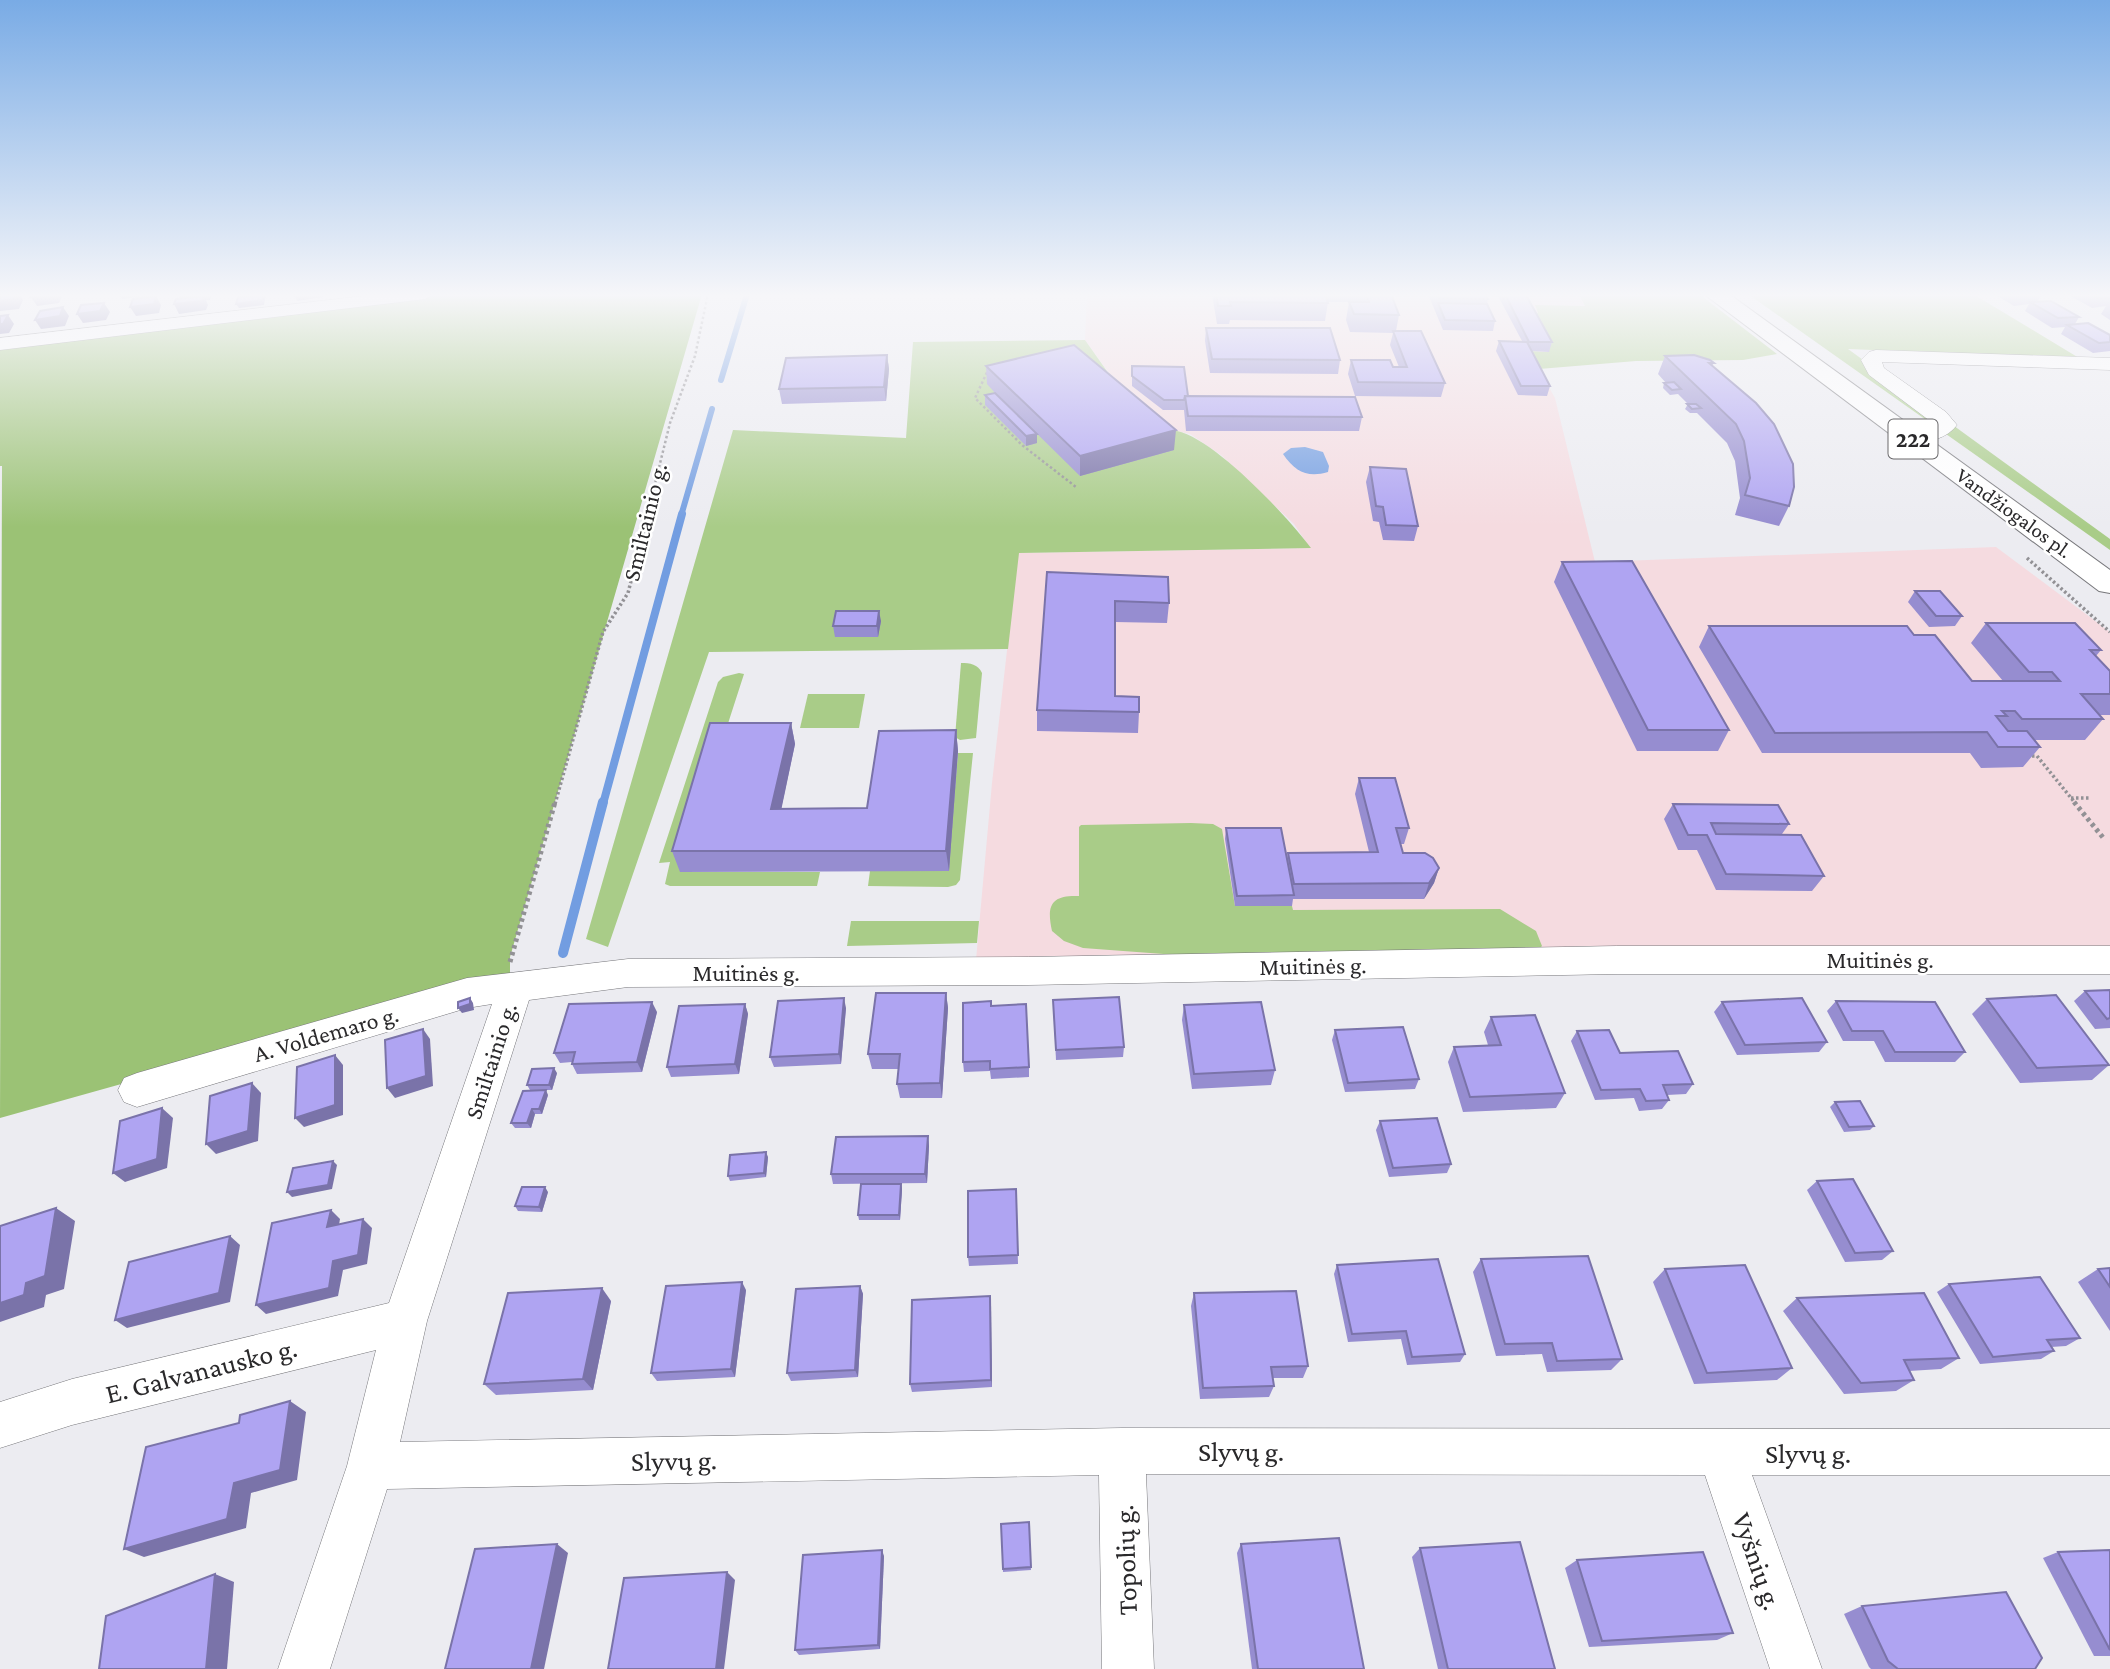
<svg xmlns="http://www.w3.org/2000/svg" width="2110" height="1669" font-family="'Crimson Pro',serif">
<rect width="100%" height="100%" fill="#ececf1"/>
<!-- commercial -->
<path fill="#f5dbe0" d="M1087,294H1579L1586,306L1536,305L1549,352H1529L1555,398L1595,562L1996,547L2110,632V960L975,971L992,783L1018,553L1310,548L1294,524L1221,455L1190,434L1177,431L1109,373L1085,340Z"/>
<!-- green -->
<g fill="#a9cc88">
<path d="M1579,294H1699L1777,354L1743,360L1636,361L1539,369L1529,351L1548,352L1528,313H1538L1535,305L1585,306Z"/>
<path d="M1748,294H1973L2079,358L1848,349L2110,539V550Z"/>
<path d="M1085,340L1109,374L1177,431C1215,439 1287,516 1311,548L1019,553L1008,649L709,652L608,947L586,939L733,430L906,438L913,342Z"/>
<path d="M961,663C970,663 978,664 982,673L976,738L960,740L955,737Z"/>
<path d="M739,673L744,674L680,872H820L817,886H670L665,884L670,862L659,863L718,682L723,677Z"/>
<path d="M808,694H865L859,728H800Z"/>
<path d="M958,753H973L960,880L956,885L948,887L868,886L870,871H948Z"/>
<path d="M1191,823L1213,824L1222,829L1235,906H1292L1293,910L1500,909L1536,931L1542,946L1540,948L1177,955L1083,948L1064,941L1052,931C1046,904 1052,895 1079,896V827L1081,825Z"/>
<path d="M851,921H979L977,943L847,946Z"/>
</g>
<!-- forest -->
<path fill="#9bc275" d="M452,294H702L510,957V975L0,1118L2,466H0V347Z"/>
<!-- water -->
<path fill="#729de1" d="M1291,448L1305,447L1323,452L1329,466L1328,472C1308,478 1295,472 1283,454Z"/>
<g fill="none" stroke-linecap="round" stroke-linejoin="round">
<!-- stream-far2 -->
<g stroke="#729de1" stroke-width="6">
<path d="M721,380L747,294"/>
<path d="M681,516L712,409"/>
</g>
<!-- stream-far1 -->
<path stroke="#729de1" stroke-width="8" d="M603,804L682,514"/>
<!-- stream -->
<path stroke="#729de1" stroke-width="10" d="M563,953L603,802"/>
<!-- street casing -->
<g stroke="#77777b" stroke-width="1">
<g id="street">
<path d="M381,294H434L425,299L0,350V338Z"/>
<path d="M1876,350L2110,358V370L1882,362L1884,368L1946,412L1957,425C1945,441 1920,445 1901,441L1898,436L1901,431L1931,427L1934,424L1869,375L1861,360L1869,352Z"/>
<path d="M1617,946H2110V974H1617L1028,985L628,987L529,1000L427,1321L400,1442L1122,1428L2110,1429V1475H1752L1822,1669H1770L1705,1475L1146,1474L1154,1669H1102L1099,1475L387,1489L330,1669H278L347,1466L376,1350L72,1425L0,1448V1402L72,1379L389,1303L492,1004L467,1008L137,1107L124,1102L118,1090L124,1078L137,1073L467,978L628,959L1028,957Z"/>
</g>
</g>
<!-- primary casing -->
<g stroke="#77777b" stroke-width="2">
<path id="primary" d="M1704,294H1729L2110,570V593L2099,591Z"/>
</g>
<!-- path-far2 -->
<g stroke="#929195" stroke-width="2.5" stroke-dasharray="2.5 2.5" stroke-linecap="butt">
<path d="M989,368L975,398L1022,445L1076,487"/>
<path d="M647,516L670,423L695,356L708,294"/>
</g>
<!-- path-far1 -->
<g stroke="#929195" stroke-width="3.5" stroke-dasharray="2.5 2.5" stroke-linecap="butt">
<path d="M2027,558L2110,632"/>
<path d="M2027,756H2037L2076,804"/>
<path d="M2071,798H2090"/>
<path d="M555,804L603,632L628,593L648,514"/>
</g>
<!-- path -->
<g stroke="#929195" stroke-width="5" stroke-dasharray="3.5 3.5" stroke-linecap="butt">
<path d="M2074,802L2105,840"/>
<path d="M510,962L555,802"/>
</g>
<!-- street -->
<use href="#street" fill="#fff" fill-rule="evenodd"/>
<!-- primary -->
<use href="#primary" fill="#fff" fill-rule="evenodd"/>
</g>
<!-- wall -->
<g fill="#968dd0">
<path d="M1212,294H1391L1399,315L1396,331L1445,383L1441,397L1355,396L1348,374L1351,360L1399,367L1390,345L1393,333L1350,332L1346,320L1349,302H1328L1325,321L1230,320L1229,324H1217Z"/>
<path d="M1428,294H1485L1488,299L1487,304L1495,321L1493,331L1443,330Z"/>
<path d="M1497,294H1517L1552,342L1549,352L1532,351L1550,386L1547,396L1518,395L1496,351L1499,341H1522Z"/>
<path d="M1994,294H2039L2041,295L2037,302L2079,317L2075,324L2110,335V351L2093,353L2061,334L2065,327L2052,328L2025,311L2029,304L2014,306Z"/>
<path d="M2067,294H2110V320L2101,314L2106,306L2092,308Z"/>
<path d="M1206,328L1340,360L1338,374L1210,373L1205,341Z"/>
<path d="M887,355L889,369L886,401L782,404L779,389Z"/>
<path d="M1665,356L1714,363L1712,366L1789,506L1779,526L1735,515L1740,498L1735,461L1727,443L1697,413H1690L1685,409L1688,404L1678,394L1670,395L1663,388L1664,383H1666L1658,374Z"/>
<path d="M986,366L1174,450L1080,476L1020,417L1037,434V443L1026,446L985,405V395L995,393L987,384Z"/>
<path d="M1132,366L1188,396L1362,417L1359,431H1186L1184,410H1163L1132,386Z"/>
<path d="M1370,467L1418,526L1414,541L1383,540L1379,522L1373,521L1366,482Z"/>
<path d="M1562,562L1729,730L1718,751H1637L1554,582Z"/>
<path d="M1047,572L1169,603L1167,623L1115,622V696L1139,712L1138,733L1037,731V710Z"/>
<path d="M1915,591L1962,616L1955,626L1929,627L1908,602Z"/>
<path d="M881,621L878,637H835L833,626Z"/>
<path d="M1986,623L2101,650L2096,656L2110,671V715H2100L2103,719L2085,740H2035L2040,747L2023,767L1981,768L1970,753H1762L1699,647L1709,626L1914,635L1972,681H2003L1971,643Z"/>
<path d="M791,723L795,744L781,809L867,808L956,730L958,751L949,871L680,872L672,851Z"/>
<path d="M1359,778L1409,828L1404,844H1400L1403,853L1439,868L1434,883L1424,899H1293L1292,906H1235L1225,839L1226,828L1287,858L1288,853L1369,852L1355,794Z"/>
<path d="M1673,804L1789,824L1782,834L1824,876L1812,891L1716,890L1697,850H1678L1664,819Z"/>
<path d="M2110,990V1028L2095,1029L2074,1001L2085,991Z"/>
<path d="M946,993L948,1008L942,1098H900L897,1084L899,1069H872L868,1054Z"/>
<path d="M1987,999L2109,1065L2092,1080L2020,1083L1972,1014Z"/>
<path d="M1053,1000L1124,1047L1123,1057L1056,1060Z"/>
<path d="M1836,1001L1965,1052L1955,1062H1885L1874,1041H1843L1827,1011Z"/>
<path d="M1722,1002L1827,1042L1819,1052L1737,1055L1714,1012Z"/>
<path d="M745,1004L748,1014L739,1074L671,1077L667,1067Z"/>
<path d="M1184,1005L1275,1070L1271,1085L1192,1089L1182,1020Z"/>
<path d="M991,1006L1029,1067V1077L991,1079L990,1071L964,1072L963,1062Z"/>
<path d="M846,1008L841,1064L774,1067L770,1057Z"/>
<path d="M657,1012L642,1072L577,1074L572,1064V1062L560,1063L554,1053Z"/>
<path d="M1491,1017L1565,1093L1556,1108L1463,1112L1448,1062L1454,1047L1488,1045L1484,1032Z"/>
<path d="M1335,1030L1419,1079L1415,1089L1345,1092L1332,1040Z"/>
<path d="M1577,1031L1620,1053L1693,1084L1686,1094L1667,1095L1669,1100L1662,1109L1639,1111L1634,1098L1595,1100L1571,1041Z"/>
<path d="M557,1073L552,1090H530L527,1085Z"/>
<path d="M548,1095L542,1114H535L531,1128H515L511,1123Z"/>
<path d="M1835,1102L1874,1126L1870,1130L1844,1132L1830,1107Z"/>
<path d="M1380,1121L1451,1164L1447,1173L1389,1177L1376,1130Z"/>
<path d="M928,1136L929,1146L927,1183L833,1184L831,1174Z"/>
<path d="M768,1157L766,1177L730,1181L728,1176Z"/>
<path d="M1817,1181L1893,1251L1882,1260L1845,1262L1807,1190Z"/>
<path d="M901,1184L902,1189L900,1220H859L858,1215Z"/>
<path d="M1016,1189L1018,1264L969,1266L968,1257Z"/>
<path d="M548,1192L542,1212L518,1211L515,1206Z"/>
<path d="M1481,1259L1622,1359L1611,1370L1547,1372L1542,1354L1496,1356L1473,1272Z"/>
<path d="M1337,1265L1465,1354L1460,1362L1407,1365L1401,1339L1348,1342L1334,1274Z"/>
<path d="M2110,1268V1331L2078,1282L2098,1269Z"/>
<path d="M1665,1269L1792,1368L1777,1380L1694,1384L1653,1282Z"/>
<path d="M1949,1284L2080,1338L2066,1346L2051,1347L2054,1351L2041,1359L1980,1364L1937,1292Z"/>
<path d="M860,1286L863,1294L858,1377L791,1381L787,1373Z"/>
<path d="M746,1290L735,1377L657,1381L651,1373Z"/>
<path d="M1194,1293L1308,1366L1303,1378H1273L1274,1386L1269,1397L1200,1399L1191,1306Z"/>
<path d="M990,1296L992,1387L912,1392L910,1384Z"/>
<path d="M1797,1298L1959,1358L1941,1369L1909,1371L1914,1380L1896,1391L1844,1394L1783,1311Z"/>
<path d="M611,1301L593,1390L496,1395L484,1384Z"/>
<path d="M1029,1522L1031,1570L1003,1572L1001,1524Z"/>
<path d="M1241,1544L1364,1669H1252L1237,1553Z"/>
<path d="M1420,1548L1555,1669H1438L1412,1557Z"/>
<path d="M2110,1550V1656H2094L2043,1558L2058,1552Z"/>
<path d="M884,1556L880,1649L799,1655L795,1650Z"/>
<path d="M1577,1560L1733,1633L1717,1640L1589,1647L1565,1568Z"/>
<path d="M1862,1606L2035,1669H1871L1869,1667L1844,1614Z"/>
</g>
<!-- shaded-wall -->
<g fill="#7a73a9">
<path d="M17,294H19L23,300L19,309L0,311V301Z"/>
<path d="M53,294H61L62,296L59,303L37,306L31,297Z"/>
<path d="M119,294H141V296L122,299Z"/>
<path d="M178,294H211L212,295L210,300H206L208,305L206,310L179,314L174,304L183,303Z"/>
<path d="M238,294H266L264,305L239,308L236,304L240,298Z"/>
<path d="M312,294H324L323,297L297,301L295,296Z"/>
<path d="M156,296L161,305L159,313L136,316L130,307Z"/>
<path d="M104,303L110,312L106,320L83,323L77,314Z"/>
<path d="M63,307L69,316L65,326L41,329L35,320Z"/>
<path d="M8,315L14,324L9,333L0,334V324Z"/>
<path d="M887,355L889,369L886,401L884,387Z"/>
<path d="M1176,430L1174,450L1080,476V456Z"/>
<path d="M1037,434V443L1026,446V436Z"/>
<path d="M879,611L881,621L878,637L877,626Z"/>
<path d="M791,723L795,744L777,830L771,809Z"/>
<path d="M956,730L958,751L949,871L946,851Z"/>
<path d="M1439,868L1434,883L1424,899L1429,883Z"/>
<path d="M946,993L948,1008L942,1098L940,1083Z"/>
<path d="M470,998L473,1003L474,1010L462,1013L458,1008Z"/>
<path d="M844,998L846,1008L841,1064L839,1054Z"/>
<path d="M652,1002L657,1012L642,1072L637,1062Z"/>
<path d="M745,1004L748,1014L739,1074L735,1064Z"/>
<path d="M423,1029L430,1039L433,1086L395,1098L387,1088Z"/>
<path d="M335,1055L343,1065V1115L304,1127L295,1118Z"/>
<path d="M554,1068L557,1073L552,1090L549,1085Z"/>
<path d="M252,1083L261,1093L258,1141L216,1154L206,1144Z"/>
<path d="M546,1090L548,1095L542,1114L539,1109Z"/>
<path d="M162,1108L173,1118L167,1168L125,1182L113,1173Z"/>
<path d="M532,1109L535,1114L531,1128L527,1123Z"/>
<path d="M928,1136L929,1146L927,1183L925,1174Z"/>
<path d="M766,1152L768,1157L766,1177L764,1173Z"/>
<path d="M333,1161L337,1165L332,1189L292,1197L287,1192Z"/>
<path d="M901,1184L902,1189L900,1220L899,1215Z"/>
<path d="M545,1187L548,1192L542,1212L539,1207Z"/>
<path d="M56,1208L75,1221L64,1289L46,1295L44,1307L0,1322V1303L26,1283Z"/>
<path d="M331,1210L340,1219L337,1236L327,1227Z"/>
<path d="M363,1219L372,1228L367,1264L343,1270L338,1296L266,1314L256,1305L333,1261Z"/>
<path d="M230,1236L240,1245L230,1302L127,1328L115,1320Z"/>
<path d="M742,1282L746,1290L735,1377L731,1369Z"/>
<path d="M860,1286L863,1294L858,1377L855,1370Z"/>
<path d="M602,1288L611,1301L593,1390L583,1379Z"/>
<path d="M990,1296L991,1304L992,1387L991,1380Z"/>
<path d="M290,1401L306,1412L297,1480L251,1493L246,1528L144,1557L124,1549L234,1483Z"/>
<path d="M557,1544L568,1553L544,1669H531Z"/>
<path d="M882,1550L884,1556L880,1649L878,1645Z"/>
<path d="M727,1572L735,1580L724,1669H716Z"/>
<path d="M215,1574L234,1582L227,1669H206Z"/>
</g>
<!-- building -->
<g fill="#afa4f2" stroke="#7a73a9" stroke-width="2">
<path d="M0,294H17L13,299L0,301Z"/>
<path d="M33,294H53L31,297Z"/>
<path d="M264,294L262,300L236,304L238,297Z"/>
<path d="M295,294H312L295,296Z"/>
<path d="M1216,294H1325L1328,303L1230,302L1231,306H1218Z"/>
<path d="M1366,294H1391L1399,315L1354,314L1349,302H1369Z"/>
<path d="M1437,294H1485L1488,299L1439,298Z"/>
<path d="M1501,294H1518H1505L1503,299Z"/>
<path d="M1505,294L1526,295L1552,342H1529Z"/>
<path d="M2014,294H2039L2041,295L2019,296Z"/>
<path d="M2089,294H2110V298H2097Z"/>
<path d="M156,296L154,304L130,307L133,299Z"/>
<path d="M204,296L202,301L174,304L176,299Z"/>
<path d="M2051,301L2079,317L2058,318L2030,302Z"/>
<path d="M104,303L100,311L77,314L81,305Z"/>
<path d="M1438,303L1487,304L1495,321L1445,320Z"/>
<path d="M63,307L60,316L35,320L40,311Z"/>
<path d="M8,315L3,324H0V316Z"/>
<path d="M2088,323L2110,335V342L2099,343L2067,325Z"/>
<path d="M1206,328H1330L1340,360L1212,359Z"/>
<path d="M1393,331H1421L1445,383L1358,382L1351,360H1390L1393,367H1407Z"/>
<path d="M1499,341L1527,342L1550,386H1521Z"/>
<path d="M1074,345L1176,430L1080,456L986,366Z"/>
<path d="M887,355L884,387L779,389L786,358Z"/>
<path d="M1694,355L1710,360L1714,363H1709L1756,403L1774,424L1793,464L1794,487L1789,506L1745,495L1750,478L1744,441L1736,424L1665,356Z"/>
<path d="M1132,366L1184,367L1188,396H1185L1184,400H1164L1132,376Z"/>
<path d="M1674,382L1681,389L1672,390L1664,383Z"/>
<path d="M995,393L1037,434L1026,436L985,395Z"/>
<path d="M1185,396L1355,397L1362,417L1188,416Z"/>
<path d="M1687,404H1696L1701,408L1692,409Z"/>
<path d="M1370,467L1406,469L1418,526L1386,525L1383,507L1376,506Z"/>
<path d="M1632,561L1729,730H1648L1562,562Z"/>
<path d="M1047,572L1168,577L1169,603L1115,601V696L1139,697V712L1037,710Z"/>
<path d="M1915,591H1940L1962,616H1936Z"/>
<path d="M836,611H879L877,626H833Z"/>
<path d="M1986,623H2075L2101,650H2090L2110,671V694H2081L2103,719H2022L2015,711H2002L2007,716H1996L2008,731H2027L2040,747H1998L1987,732L1775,733L1709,626H1907L1914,635H1935L1972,681H2060L2052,672H2029Z"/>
<path d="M710,723H791L771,809L867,808L879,731L956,730L946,851H672Z"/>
<path d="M1359,778H1395L1409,828H1396L1403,853H1425L1433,858L1439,868L1429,883L1294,884L1288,853L1378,852Z"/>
<path d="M1673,804L1778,805L1789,824L1711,823L1716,834L1801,835L1824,876L1726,874L1707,835H1688Z"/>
<path d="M1226,828H1281L1294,895L1237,896Z"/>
<path d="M2110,990V1018L2107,1019L2085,991Z"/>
<path d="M876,993H946L940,1083L897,1084L900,1054H868Z"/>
<path d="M2056,995L2109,1065L2037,1068L1987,999Z"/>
<path d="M1119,997L1124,1047L1056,1050L1053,1000Z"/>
<path d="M470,998V1004L458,1008V1002Z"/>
<path d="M844,998L839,1054L770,1057L778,1001Z"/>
<path d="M1802,998L1827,1042L1745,1045L1722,1002Z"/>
<path d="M991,1001V1006L1026,1004L1029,1067L990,1069V1061L963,1062V1003Z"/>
<path d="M1836,1001L1935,1002L1965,1052H1895L1883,1031H1852Z"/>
<path d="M652,1002L637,1062L572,1064L575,1052L554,1053L569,1004Z"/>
<path d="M1261,1002L1275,1070L1194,1074L1184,1005Z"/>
<path d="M745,1004L735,1064L667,1067L679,1006Z"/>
<path d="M1535,1015L1565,1093L1470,1097L1454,1047L1501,1045L1491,1017Z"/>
<path d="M1403,1027L1419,1079L1348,1083L1335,1030Z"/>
<path d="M423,1029L426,1076L387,1088L385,1040Z"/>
<path d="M1609,1030L1620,1053L1678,1051L1693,1084L1663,1085L1669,1100L1646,1101L1640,1089L1601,1090L1577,1031Z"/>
<path d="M335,1055V1105L295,1118L297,1067Z"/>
<path d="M554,1068L549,1085H527L532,1069Z"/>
<path d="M252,1083L248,1131L206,1144L210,1096Z"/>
<path d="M546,1090L539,1109H532L527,1123H511L523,1091Z"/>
<path d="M1860,1101L1874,1126L1849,1127L1835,1102Z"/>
<path d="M162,1108L157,1159L113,1173L120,1121Z"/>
<path d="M1437,1118L1451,1164L1393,1168L1380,1121Z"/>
<path d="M928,1136L925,1174H831L836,1137Z"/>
<path d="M766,1152L764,1173L728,1176L730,1155Z"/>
<path d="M333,1161L328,1185L287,1192L293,1168Z"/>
<path d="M1853,1179L1893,1251L1855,1253L1817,1181Z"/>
<path d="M861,1184H901L899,1215H858Z"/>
<path d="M522,1187H545L539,1207L515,1206Z"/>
<path d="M1016,1189L1018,1255L968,1257V1191Z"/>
<path d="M56,1208L45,1276L26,1283L24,1295L0,1303V1226Z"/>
<path d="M331,1210L327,1227L363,1219L358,1255L333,1261L329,1288L256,1305L272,1223Z"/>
<path d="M230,1236L219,1293L115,1320L129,1262Z"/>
<path d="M1588,1256L1622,1359L1557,1361L1552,1343L1505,1344L1481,1259Z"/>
<path d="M1438,1259L1465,1354L1412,1357L1406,1331L1352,1334L1337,1265Z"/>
<path d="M1745,1265L1792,1368L1707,1373L1665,1269Z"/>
<path d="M2110,1268V1287L2098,1269Z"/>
<path d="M2040,1277L2080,1338L2047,1340L2054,1351L1993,1357L1949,1284Z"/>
<path d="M742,1282L731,1369L651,1373L666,1286Z"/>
<path d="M860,1286L855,1370L787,1373L796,1289Z"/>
<path d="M602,1288L583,1379L484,1384L508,1293Z"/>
<path d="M1296,1291L1308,1366L1271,1367L1274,1386L1203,1388L1194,1293Z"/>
<path d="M1924,1293L1959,1358L1904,1360L1914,1380L1861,1383L1797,1298Z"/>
<path d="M990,1296L991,1380L910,1384L912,1300Z"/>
<path d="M290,1401L280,1470L234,1483L227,1519L124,1549L146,1447L239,1423L240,1415Z"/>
<path d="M1029,1522L1031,1567L1003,1569L1001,1524Z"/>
<path d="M1339,1538L1364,1669H1258L1241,1544Z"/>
<path d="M1520,1542L1555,1669H1448L1420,1548Z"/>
<path d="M557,1544L531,1669H445L475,1549Z"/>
<path d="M882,1550L878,1645L795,1650L803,1555Z"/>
<path d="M2110,1550V1650L2058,1552Z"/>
<path d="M1703,1552L1733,1633L1602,1641L1577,1560Z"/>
<path d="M727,1572L716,1669H608L624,1578Z"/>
<path d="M215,1574L206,1669H99L106,1616Z"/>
<path d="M2006,1592L2042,1658L2035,1669H1898L1888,1661L1862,1606Z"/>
</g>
<!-- sky -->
<linearGradient id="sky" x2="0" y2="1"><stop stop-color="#79abe5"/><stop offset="0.56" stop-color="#f6f6f9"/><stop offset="1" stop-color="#f6f6f9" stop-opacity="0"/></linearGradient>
<rect width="2110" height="527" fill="url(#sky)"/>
<g text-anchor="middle" stroke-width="5" stroke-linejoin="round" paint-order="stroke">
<!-- far-street labels -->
<g font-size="21" fill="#2a292b" stroke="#fff">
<text transform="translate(2014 513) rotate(36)" y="7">Vandžiogalos pl.</text>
</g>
<!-- shield labels -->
<rect fill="#fff" stroke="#6a696b" stroke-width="2" x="1888.5" y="419.5" width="49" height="39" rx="5"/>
<g font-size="23" font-weight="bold" fill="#2a292b">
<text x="1913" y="447">222</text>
</g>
<!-- street labels -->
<g font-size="24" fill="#2a292b" stroke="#fff">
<text transform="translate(645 522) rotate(-76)" y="8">Smiltainio g.</text>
<text x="1880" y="968">Muitinės g.</text>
<text transform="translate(1313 966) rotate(-1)" y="8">Muitinės g.</text>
<text x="746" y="981">Muitinės g.</text>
<text transform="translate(326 1034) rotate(-16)" y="8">A. Voldemaro g.</text>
<text transform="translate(491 1061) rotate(-72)" y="8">Smiltainio g.</text>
</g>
<!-- near-street labels -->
<g font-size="28" fill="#2a292b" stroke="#fff">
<text transform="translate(201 1370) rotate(-14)" y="10">E. Galvanausko g.</text>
<text x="1241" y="1461">Slyvų g.</text>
<text x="1808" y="1463">Slyvų g.</text>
<text transform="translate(674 1460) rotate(-1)" y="10">Slyvų g.</text>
<text transform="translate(1125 1560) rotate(-92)" y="10">Topolių g.</text>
<text transform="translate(1758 1561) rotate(71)" y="10">Vyšnių g.</text>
</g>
</g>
</svg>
